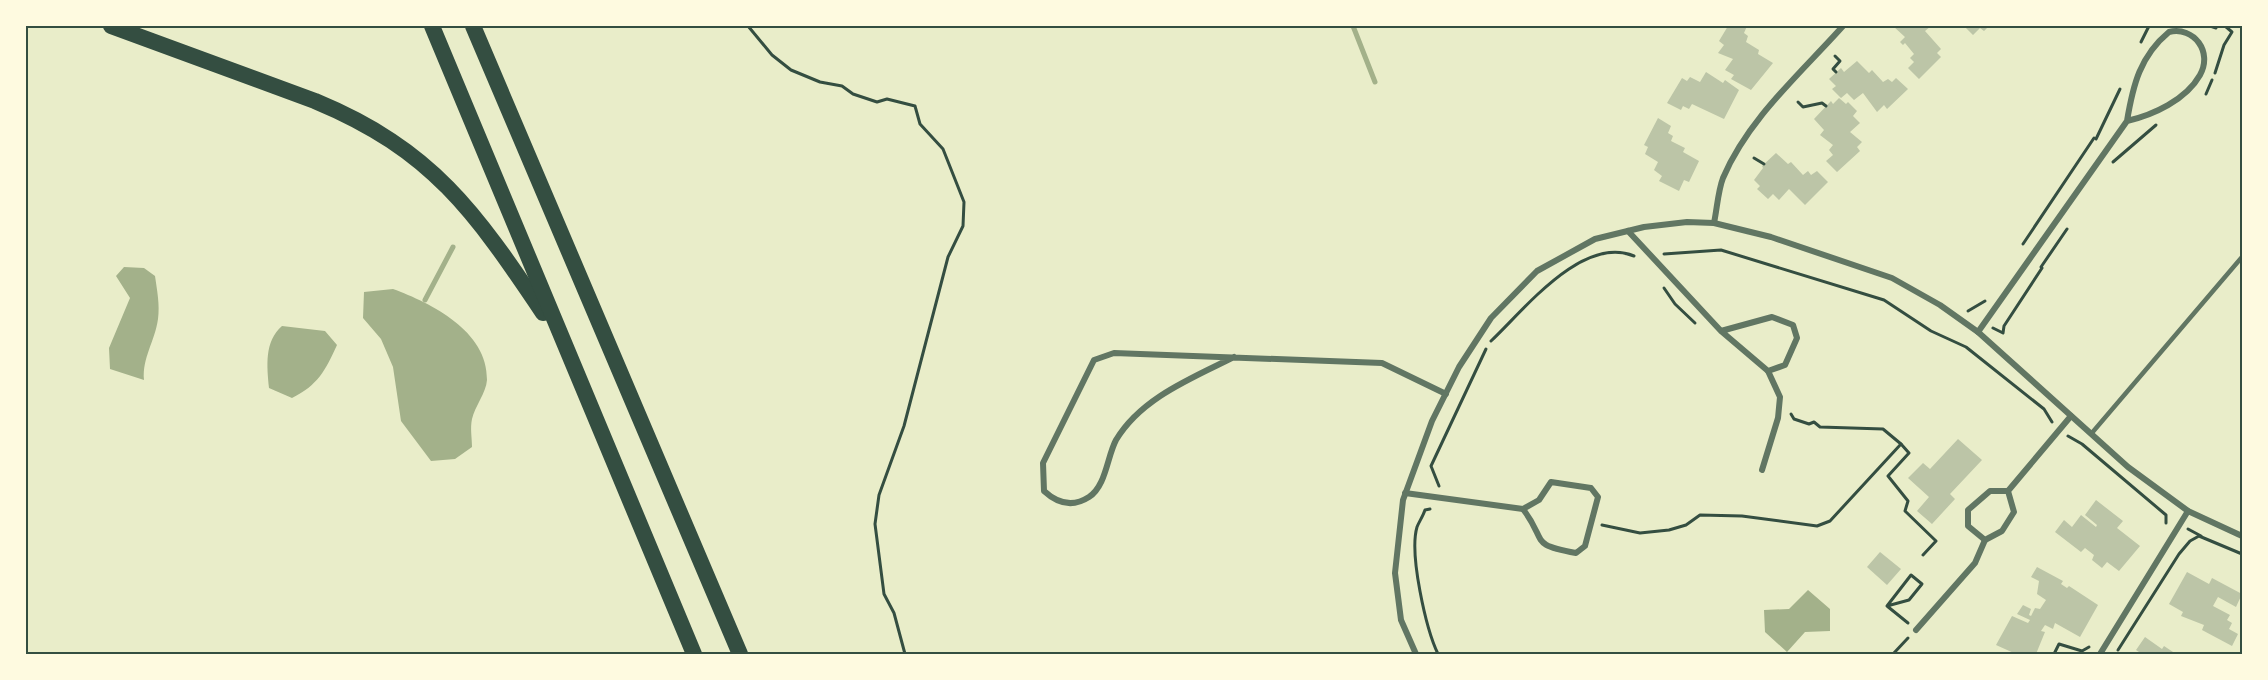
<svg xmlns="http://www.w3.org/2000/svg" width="2268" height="680" font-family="'Work Sans',sans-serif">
<rect width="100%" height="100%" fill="#e9edc9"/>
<!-- water -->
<g fill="#a3b18a">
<path d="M124,267L144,268L155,276C157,290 160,305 158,319C155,341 142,358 144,380L110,369L109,348L130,298L116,276Z"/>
<path d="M393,289C431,303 488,331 487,380C486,393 475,406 472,419C470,428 472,438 472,447L455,459L431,461L401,421L393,367L381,339L363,318L364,292Z"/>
<path d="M282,326L325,331L337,345C325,371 318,385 292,398L269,388C267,366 264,342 282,326Z"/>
<path d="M1808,590L1830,609V631L1805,632L1787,652L1765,632L1764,610L1789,609Z"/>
</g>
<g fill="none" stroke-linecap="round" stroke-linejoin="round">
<!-- stream -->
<g stroke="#a3b18a" stroke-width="5">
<path d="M1353,26L1375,82"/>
<path d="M425,300L453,247"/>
</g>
</g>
<!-- building -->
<g fill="#bcc5a7">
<path d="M1728,26H1747L1744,33L1748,36L1746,42L1759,50L1758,54L1773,63L1751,90L1731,79L1734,75L1725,70L1733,59L1718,53L1724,45L1719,41Z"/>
<path d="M1893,26H1931L1925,31L1941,49L1937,53L1941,57L1919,79L1908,68L1914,62L1910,58L1914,54L1905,43L1903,45L1900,42L1905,37Z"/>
<path d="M1964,26H1989L1984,31L1980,28L1973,35Z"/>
<path d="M1857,61L1869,73L1872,70L1883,82L1888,79L1892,82L1896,78L1908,89L1887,109L1884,105L1877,112L1863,93L1854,100L1847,93L1841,98L1832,89L1836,86L1829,79L1841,68L1844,72Z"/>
<path d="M1706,72L1723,83L1725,80L1739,90L1724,119L1692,104L1689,109L1683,106L1681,110L1667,103L1682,78L1687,81L1690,77L1700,82Z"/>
<path d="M1839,98L1846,104L1848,102L1857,111L1853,116L1860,123L1850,132L1862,142L1857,147L1860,151L1837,172L1826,161L1833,155L1829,150L1833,145L1820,135L1824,130L1814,119L1831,101L1833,104Z"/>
<path d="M1658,118L1671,126L1668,133L1673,136L1671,141L1685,148L1683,152L1699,161L1689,182L1684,180L1679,191L1659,181L1662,176L1654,170L1658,162L1645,154L1648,147L1644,145Z"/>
<path d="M1776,153L1788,164L1791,162L1803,175L1808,171L1811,175L1817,171L1828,182L1805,205L1789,189L1779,200L1773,194L1768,199L1757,189L1760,186L1754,180L1763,168L1762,166Z"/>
<path d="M1958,439L1982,460L1950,494L1955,499L1932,524L1917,511L1929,497L1908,478L1923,463L1930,469Z"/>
<path d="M2096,500L2123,521L2117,528L2140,546L2119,571L2107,562L2102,568L2092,560L2094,555L2085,548L2081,552L2055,532L2064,520L2072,527L2081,515L2096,527L2097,525L2085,515Z"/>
<path d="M1880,552L1901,569L1887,585L1867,567Z"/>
<path d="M2037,567L2063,581L2061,584L2067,588L2069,586L2098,605L2080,637L2055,623L2053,629L2045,625L2041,631L2045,632L2036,654H2016L1996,645L2012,616L2028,623L2030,620L2017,614L2023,605L2031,609L2029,615L2031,616L2035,608L2040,609L2046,600L2037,594L2039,581L2031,577Z"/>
<path d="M2187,572L2209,584L2212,578L2242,594L2236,607L2218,597L2213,606L2230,615L2227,620L2232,623L2229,629L2238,634L2232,646L2202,630L2204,625L2181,616L2183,612L2169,604Z"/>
<path d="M2145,637L2162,649L2164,646L2176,654H2137L2139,652L2136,650Z"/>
</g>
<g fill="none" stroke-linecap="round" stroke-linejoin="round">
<!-- path -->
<g stroke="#344e41" stroke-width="3">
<path d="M748,26L772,55L791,70L820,82L842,86L853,94L877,102L887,99L915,106L920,124L943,149L964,202L963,226L948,257L904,426L879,495L875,524L884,594L894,613L905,654"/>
<path d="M2210,26L2216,28"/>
<path d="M2141,42L2149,26"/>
<path d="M1835,56L1840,61L1833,69L1836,72"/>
<path d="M2215,73L2224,45L2232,32L2225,26"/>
<path d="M2206,94L2212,80"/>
<path d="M1798,102L1803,107L1822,103L1826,106"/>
<path d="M2096,139L2120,89"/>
<path d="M1754,158L1764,164"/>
<path d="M2113,162L2156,125"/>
<path d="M2023,244L2094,138"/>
<path d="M1664,254L1721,250L1884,300L1931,331L1966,347L2044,409L2052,422"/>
<path d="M2041,267L2067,229"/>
<path d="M1664,288L1675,304L1695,323"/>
<path d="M1968,311L1985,301"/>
<path d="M1993,328L2003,333L2004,326L2042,268"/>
<path d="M1491,341C1525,309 1582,235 1634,256"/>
<path d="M1791,414L1794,419L1809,424L1814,422L1820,427L1883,429L1901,444"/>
<path d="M2068,436L2082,444L2166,515V523"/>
<path d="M1439,486L1431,466L1486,349"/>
<path d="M1430,509L1425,510C1423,516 1419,522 1417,527C1409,554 1426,629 1438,654"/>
<path d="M1602,525L1640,533L1669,530L1686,525L1700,515L1742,516L1817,526L1830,521L1901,444L1909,453L1888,476L1908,501L1905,511L1936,541L1923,555"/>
<path d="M2188,529L2201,536"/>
<path d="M1887,606L1909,600L1922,584L1911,575L1887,606L1908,623"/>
<path d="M2118,650L2179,554L2190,541L2199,536L2242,554"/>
<path d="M1893,654L1908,638"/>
<path d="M2054,654L2059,644L2082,651L2089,647"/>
</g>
<!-- service -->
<path stroke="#617663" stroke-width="4.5" d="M2091,434L2242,257"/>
<!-- minor -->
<g stroke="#617663" stroke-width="6">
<path d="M1714,223C1717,209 1718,191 1723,178C1748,119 1801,73 1843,26"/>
<path d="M1628,231L1721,331L1768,371L1785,365L1797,338L1793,325L1772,317L1721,331"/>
<path d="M1978,332L2127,121C2133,85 2140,56 2169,32C2194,26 2213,52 2200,75C2186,100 2153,115 2127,121"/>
<path d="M1234,357C1192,378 1141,398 1116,440C1107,457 1106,486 1089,497C1072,508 1057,503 1044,491L1043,463L1094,360L1114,353L1382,363L1446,394"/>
<path d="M1762,470L1778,418L1780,397L1768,371"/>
<path d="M1551,482L1591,488L1598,497L1585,546L1576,553C1528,544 1548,542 1523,509L1539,500Z"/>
<path d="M2008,491L2014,512L2002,531L1985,540L1968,526V510L1990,491H2008L2071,416"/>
<path d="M1405,493L1523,509"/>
<path d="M1916,630L1975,563L1985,540"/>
<path d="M1416,654L1401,620L1395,573L1403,500L1432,421L1459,367L1491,318L1537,271L1595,239L1644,227L1687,222L1714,223L1771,237L1892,278L1940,305L1978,332L2128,467L2188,511L2242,536"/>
<path d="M2100,654L2188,511"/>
</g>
<!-- trunk -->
<g stroke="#344e41" stroke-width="16">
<path d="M111,26L315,101C433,150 475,212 543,313"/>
<path d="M432,26L694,654"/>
<path d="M473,26L740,654"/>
</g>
</g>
<!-- border -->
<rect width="2268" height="680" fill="none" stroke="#fefae0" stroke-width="54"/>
<rect x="27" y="27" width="2214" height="626" fill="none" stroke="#344e41" stroke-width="2"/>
</svg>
